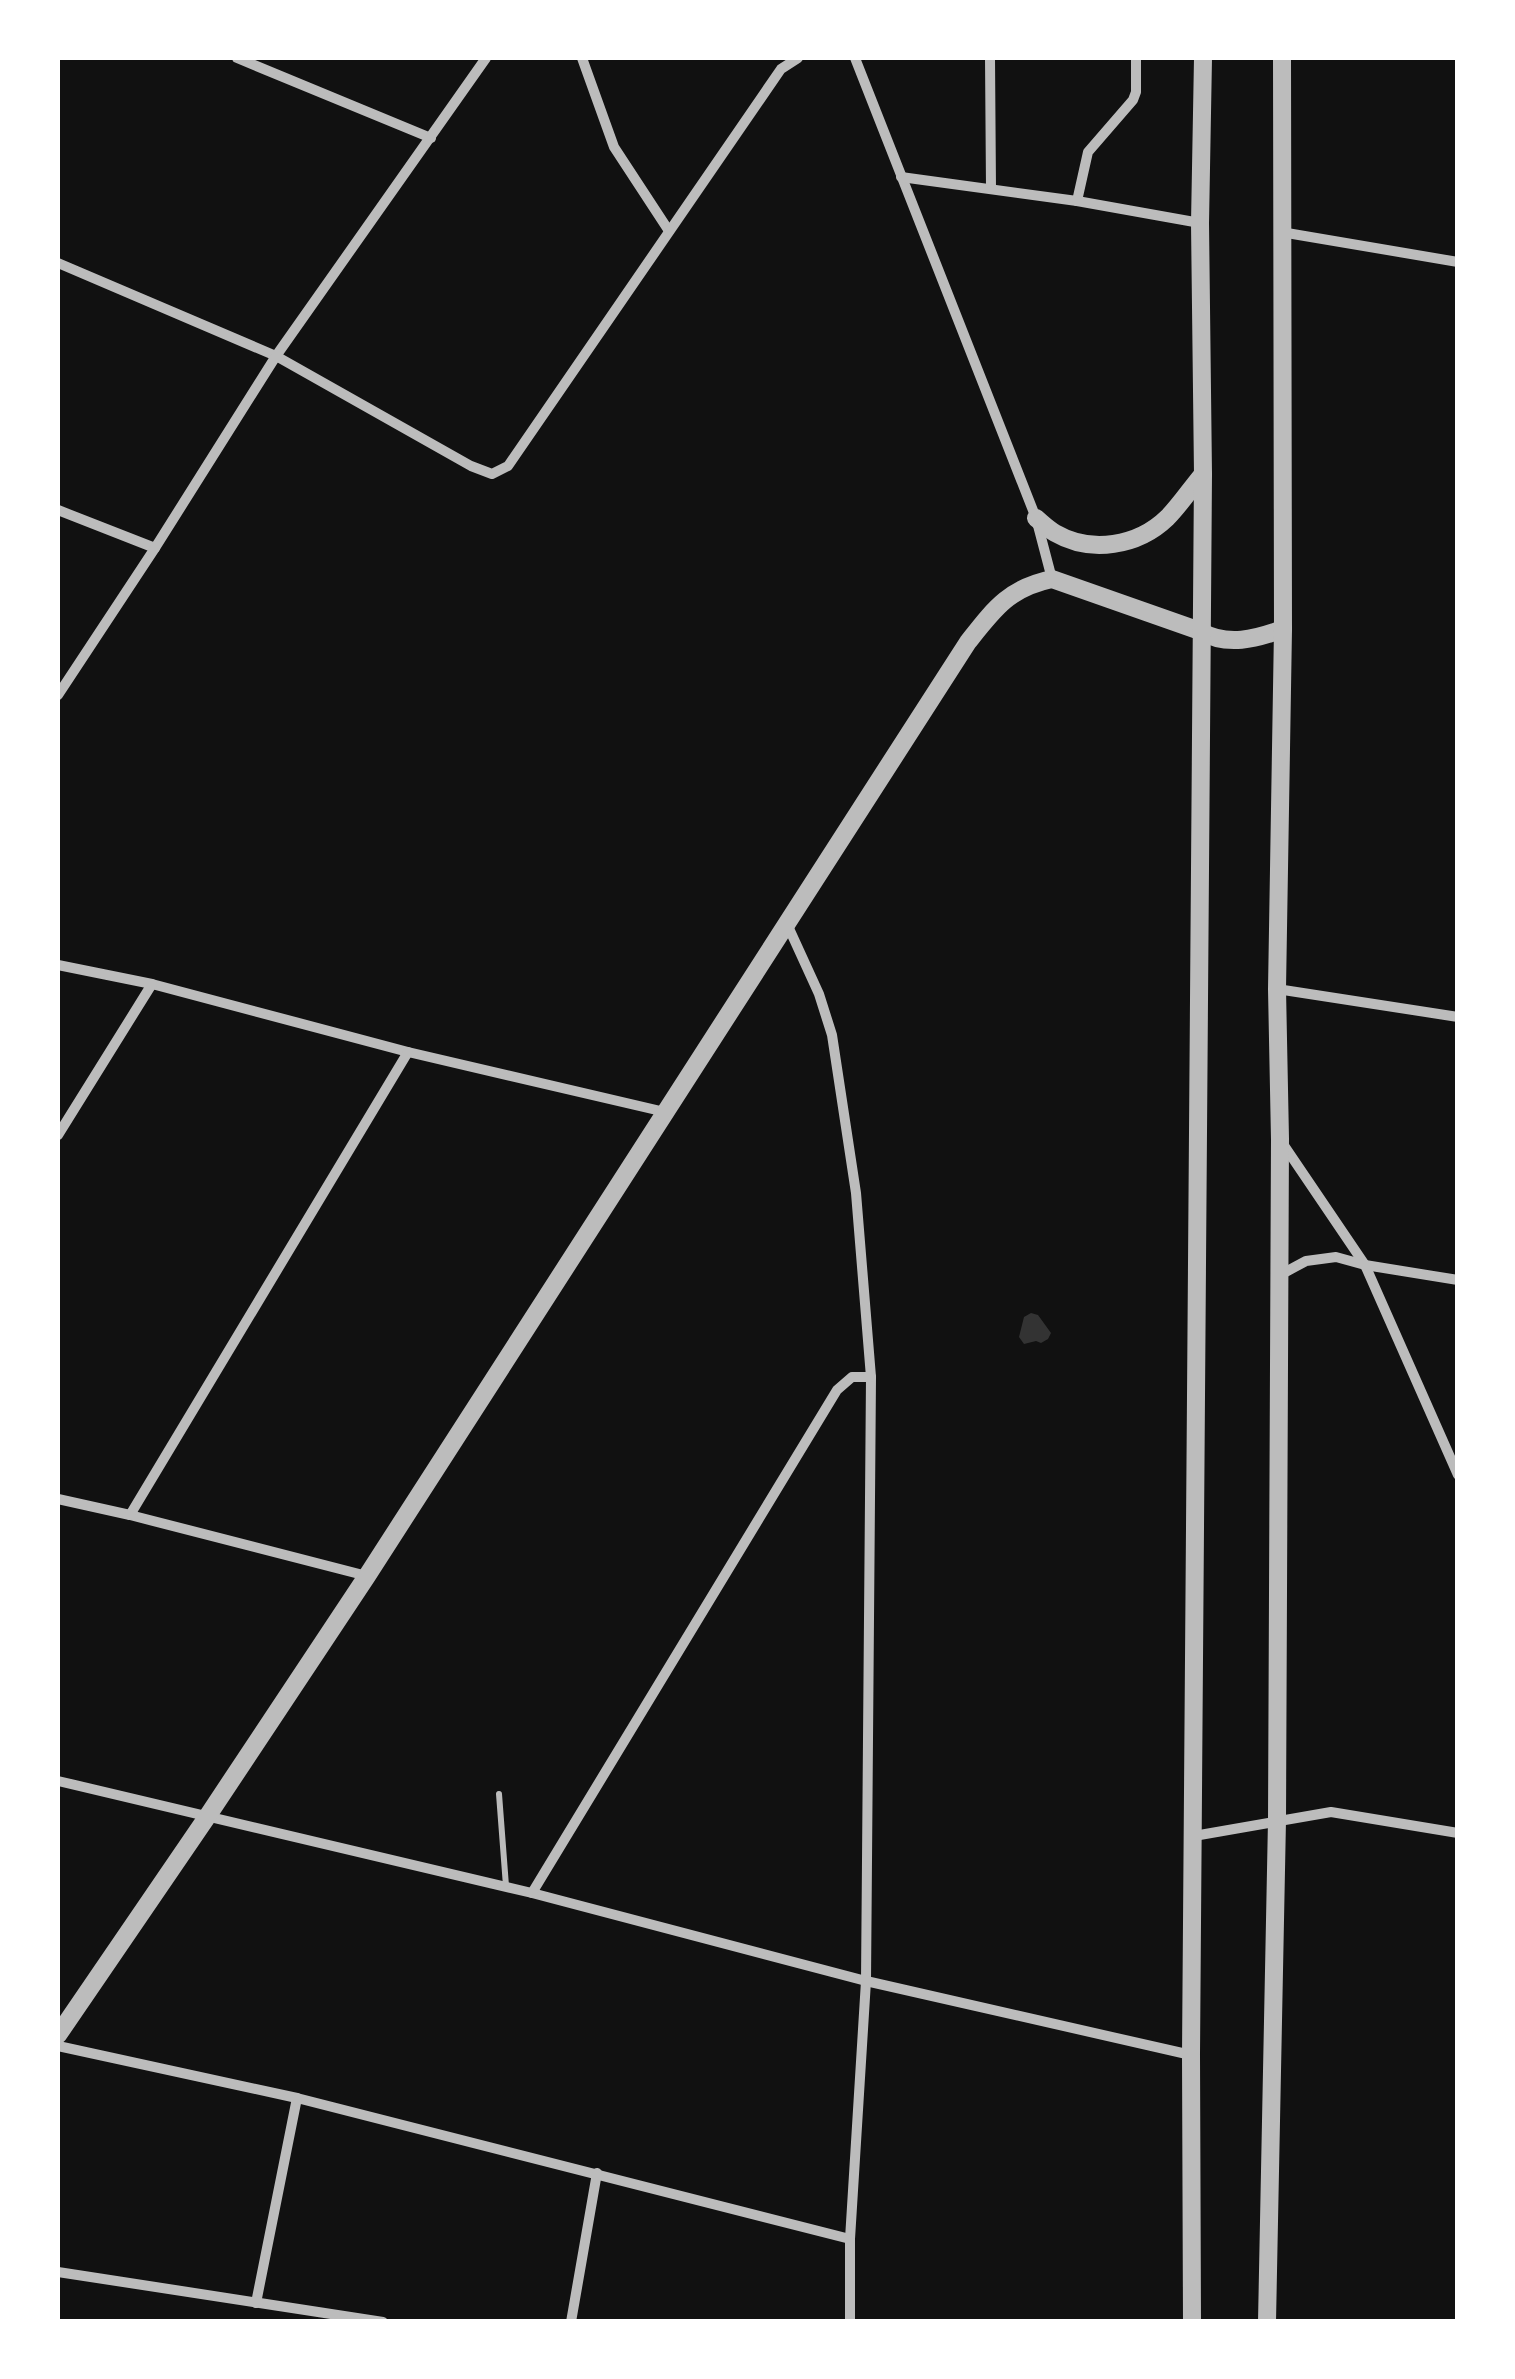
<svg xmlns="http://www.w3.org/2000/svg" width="1515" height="2379" font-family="Raleway,sans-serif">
<rect width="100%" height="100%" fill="#111"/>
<!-- water -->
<path fill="#333" d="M1031,1313L1038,1315L1051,1333L1048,1339L1041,1343L1036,1341L1024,1344L1019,1337L1024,1317Z"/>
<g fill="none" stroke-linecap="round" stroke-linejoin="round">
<!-- service -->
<path stroke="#bcbcbc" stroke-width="6" d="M499,1794L506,1886"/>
<!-- minor -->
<g stroke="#bcbcbc" stroke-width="10">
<path d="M237,58L431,138"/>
<path d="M582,58L614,147L669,231"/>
<path d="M855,58L1036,518L1052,579"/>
<path d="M990,58L991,189"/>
<path d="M901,177L1077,201L1200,223"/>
<path d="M1077,201L1088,152L1133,100L1136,92V58"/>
<path d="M1281,232L1458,262"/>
<path d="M58,263L276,356L471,466L492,474L508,466L781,69L798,58"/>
<path d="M58,510L155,548"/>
<path d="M58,695L155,548L276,356L486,58"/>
<path d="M787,924L819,994L832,1035L856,1193L871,1377L866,1981L850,2239V2322"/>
<path d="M58,965L152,984L408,1052L665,1112"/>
<path d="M1277,989L1458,1017"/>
<path d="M58,1135L152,984"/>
<path d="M1281,1141L1365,1265L1458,1475"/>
<path d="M1280,1275L1306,1261L1336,1257L1365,1265L1458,1280"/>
<path d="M58,1499L130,1515L367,1576"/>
<path d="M130,1515L408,1052"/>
<path d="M58,1781L532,1893L866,1981L1191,2055"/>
<path d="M1194,1836L1331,1812L1458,1833"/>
<path d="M532,1893L837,1390L852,1377H871"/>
<path d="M58,2046L297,2098L850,2239"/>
<path d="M58,2272L383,2322"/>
<path d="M256,2303L297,2098"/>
<path d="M571,2322L597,2173"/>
</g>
<!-- tertiary -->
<g stroke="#bcbcbc" stroke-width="18">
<path d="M1036,518C1042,523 1048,529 1055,533C1091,554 1138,546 1167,518C1180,505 1191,488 1203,474"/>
<path d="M58,2035L207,1817L367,1576L968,642C994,609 1009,588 1052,579L1200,631C1227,647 1256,639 1283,629"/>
<path d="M1192,2322L1191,2055L1203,474L1200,223L1203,58"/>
<path d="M1267,2322L1277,1820L1280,1139L1277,989L1283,629L1282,58"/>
</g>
</g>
<!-- border -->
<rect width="1515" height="2379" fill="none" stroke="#ffffff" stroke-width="120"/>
</svg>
